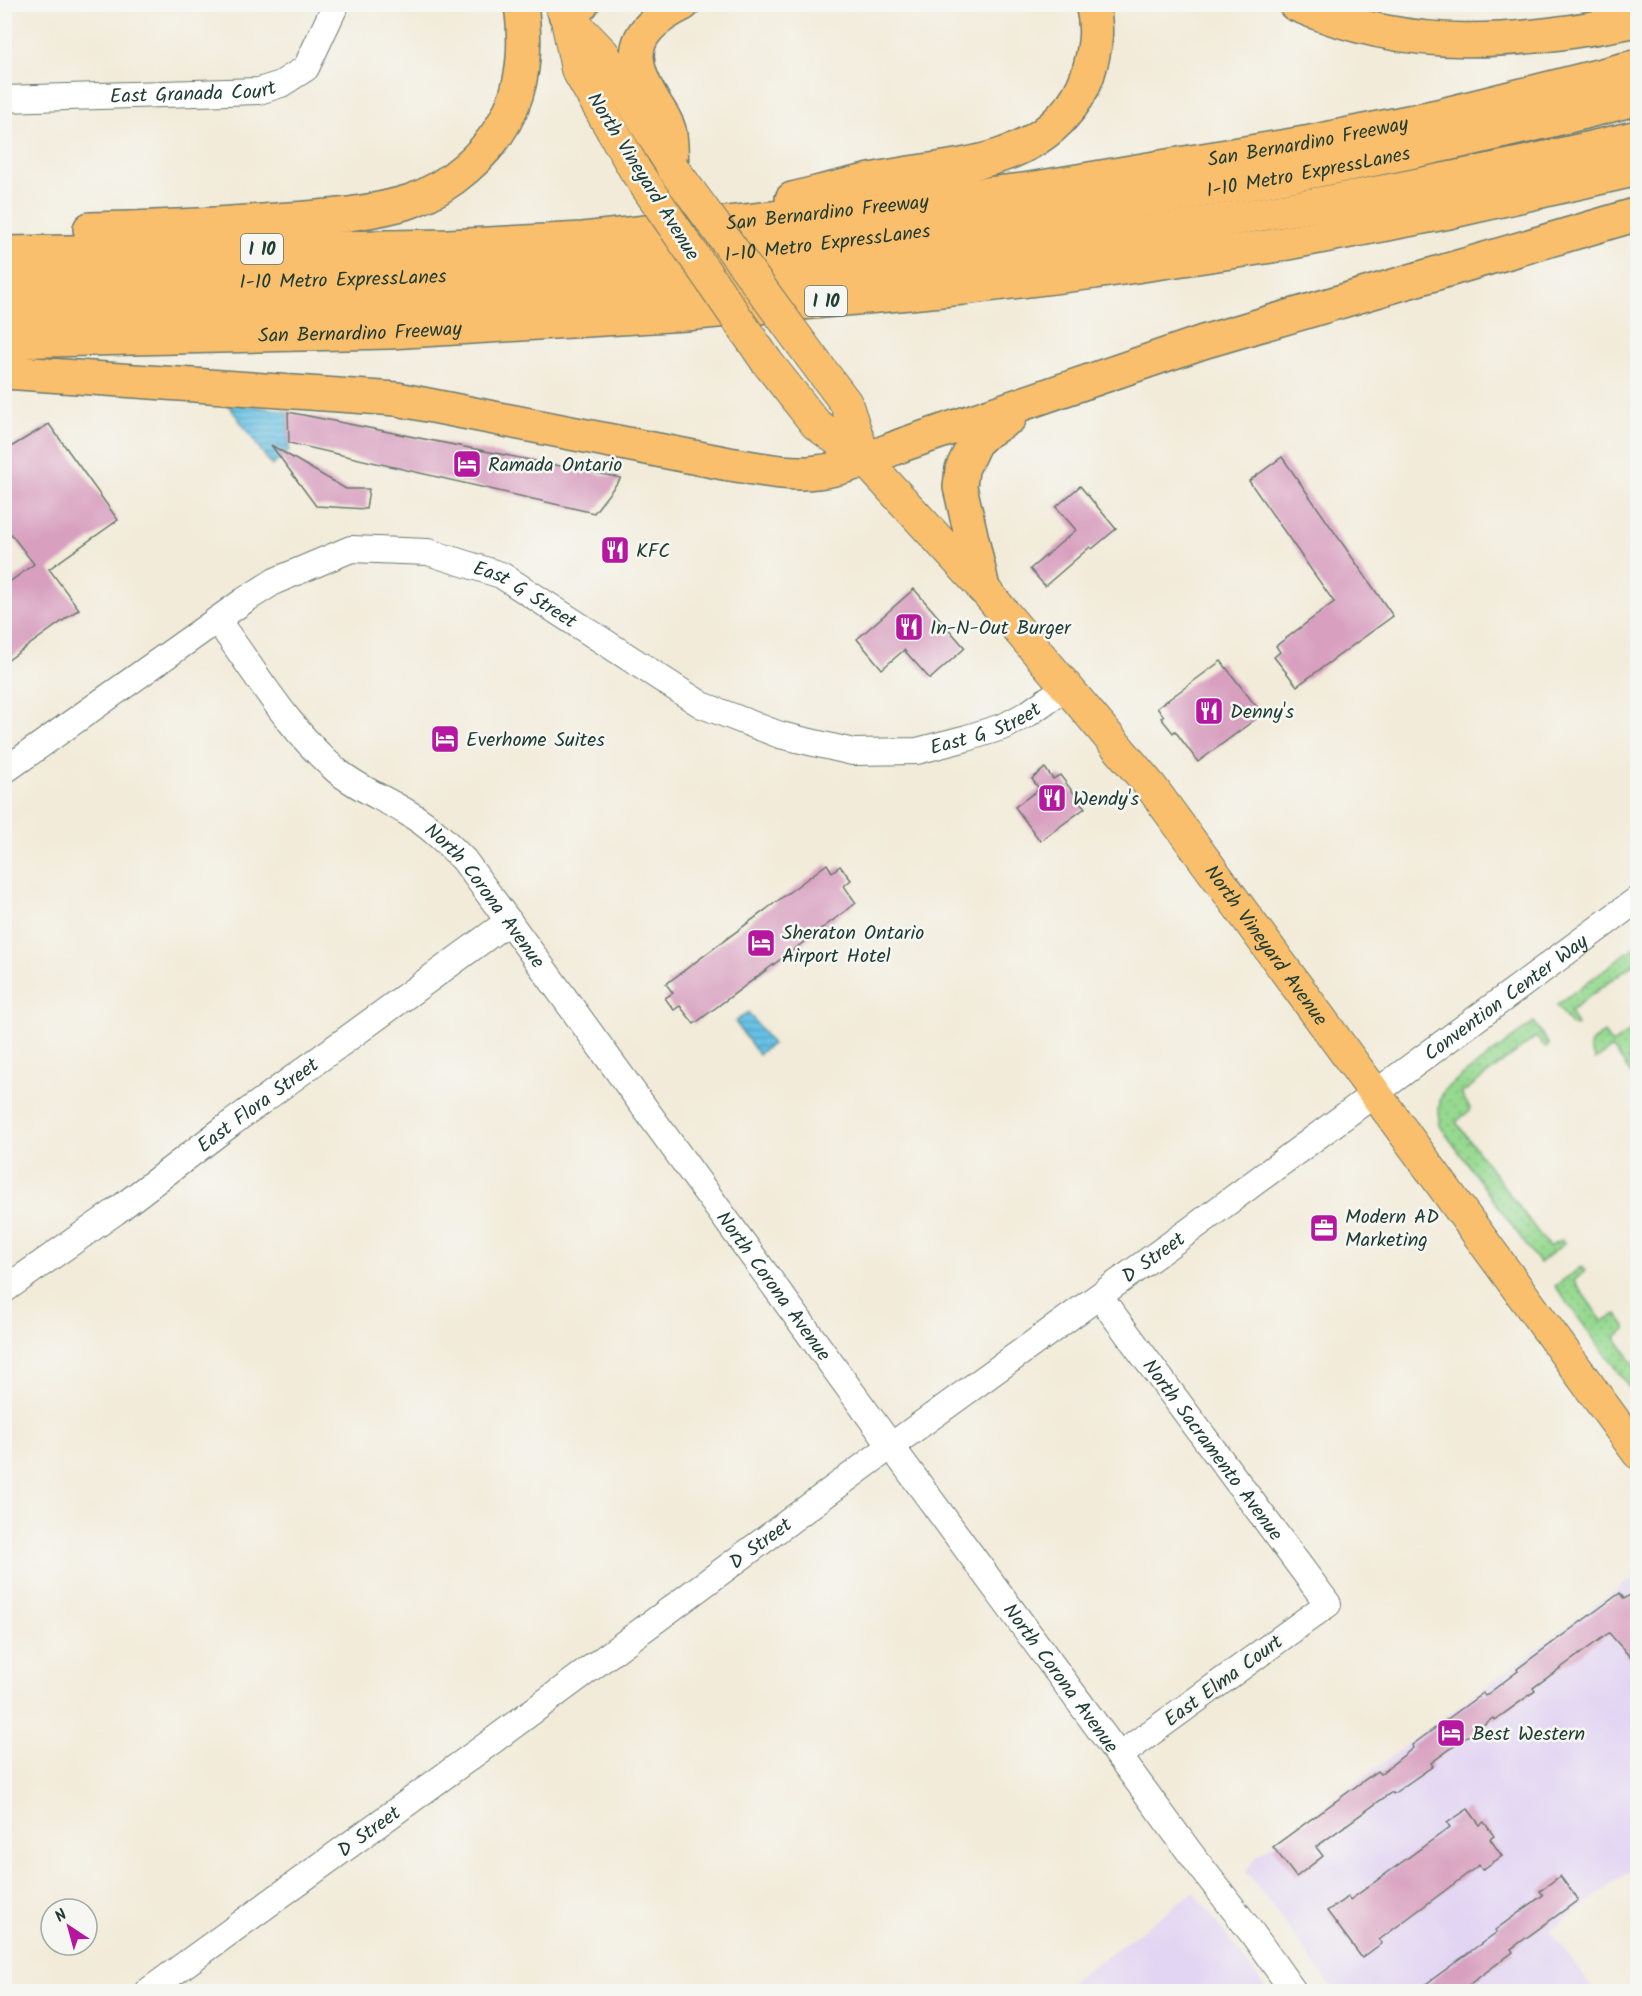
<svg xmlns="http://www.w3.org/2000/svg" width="1642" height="1996" font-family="Kalam,sans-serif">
<defs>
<pattern id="grass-dots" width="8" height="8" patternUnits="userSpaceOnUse" patternTransform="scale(1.5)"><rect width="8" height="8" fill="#96d990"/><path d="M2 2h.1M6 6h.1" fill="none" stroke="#81bb7d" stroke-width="1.8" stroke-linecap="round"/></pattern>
<pattern id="water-rules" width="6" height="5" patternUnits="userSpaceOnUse" patternTransform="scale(1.5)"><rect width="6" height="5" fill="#67c1e5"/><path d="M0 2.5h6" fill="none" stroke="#549eba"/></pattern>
</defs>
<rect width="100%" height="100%" fill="#f6f6f2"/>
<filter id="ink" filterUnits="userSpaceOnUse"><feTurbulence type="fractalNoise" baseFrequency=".0167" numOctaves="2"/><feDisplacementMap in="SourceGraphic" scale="12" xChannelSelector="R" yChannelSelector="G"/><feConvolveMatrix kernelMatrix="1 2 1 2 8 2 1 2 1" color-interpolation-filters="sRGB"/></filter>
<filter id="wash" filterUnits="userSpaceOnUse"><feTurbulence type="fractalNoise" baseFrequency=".008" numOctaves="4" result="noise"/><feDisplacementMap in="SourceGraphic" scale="24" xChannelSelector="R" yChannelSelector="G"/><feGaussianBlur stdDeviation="1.35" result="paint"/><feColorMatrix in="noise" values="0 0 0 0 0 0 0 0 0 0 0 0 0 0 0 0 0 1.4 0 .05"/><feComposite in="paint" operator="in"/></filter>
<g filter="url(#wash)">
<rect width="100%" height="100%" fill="#f2ebd9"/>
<!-- built -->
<g fill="#e2d4f3">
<path d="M1637,1575V1866L1550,1930L1595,1991H1335L1246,1871L1257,1856Z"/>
<path d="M1194,1892L1268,1991H1059Z"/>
</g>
<!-- grass -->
<g fill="url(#grass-dots)" stroke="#5a8b62" stroke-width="1.5">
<path d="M1637,945V961L1570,1011L1577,1025L1575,1027L1570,1024L1557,1005Z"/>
<path d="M1534,1022L1549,1045L1546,1048L1536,1037L1461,1094L1470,1108L1469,1111L1456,1122L1549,1247L1561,1240L1564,1242L1563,1245L1539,1263L1440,1126C1439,1110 1437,1102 1446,1088Z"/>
<path d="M1637,1026L1636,1037L1637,1052L1628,1059L1637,1072V1082L1614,1050L1610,1049L1596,1060C1585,1044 1590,1043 1604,1033L1612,1044Z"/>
<path d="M1581,1267L1585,1271L1574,1281L1602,1321L1617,1314L1626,1326V1329L1615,1337L1637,1369V1398L1555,1286Z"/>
</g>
<!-- water -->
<g fill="url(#water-rules)" stroke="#437f8c" stroke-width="1.5">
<path d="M225,400L288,412L289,451L272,466Z"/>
<path d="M748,1012L772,1044L758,1054L735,1022Z"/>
</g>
<g id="blocks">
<!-- building -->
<g fill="#d89fbf">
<path d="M288,412L621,478L594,513L289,443Z"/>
<path d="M49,424L118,520L49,569L79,609L4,663V586L34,564L4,525V451Z"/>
<path d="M271,445L346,489H369L366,509L316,506Z"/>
<path d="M1282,457L1393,616L1297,686L1274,657L1280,652L1276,646L1334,602L1249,481Z"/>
<path d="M1080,486L1116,529L1092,549L1090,547L1045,586L1030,569L1076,530L1056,507Z"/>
<path d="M914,589L965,648L930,679L904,650L882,669L857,639Z"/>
<path d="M1221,661L1262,714L1198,762L1175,731L1173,733L1161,718L1164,716L1157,708Z"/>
<path d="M1045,768L1053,779L1060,775L1085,808L1040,841L1015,807L1039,789L1032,779Z"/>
<path d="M827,864L832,872L840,866L851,880L844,886L856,903L694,1024L680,1006L674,1010L665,998L673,993L666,984Z"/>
<path d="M1620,1593L1624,1599L1630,1595L1638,1606V1666L1609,1633L1533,1688L1535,1691L1495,1720L1493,1718L1431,1763L1433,1766L1393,1794L1392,1792L1316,1847L1323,1856L1296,1877L1273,1847L1377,1771L1380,1774L1413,1748L1412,1745L1483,1693L1485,1696L1518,1671L1517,1669Z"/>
<path d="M1468,1809L1480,1825L1484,1822L1494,1836L1490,1839L1502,1856L1482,1870L1479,1865L1379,1940L1382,1943L1362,1958L1327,1911L1348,1897L1350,1900L1450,1827L1447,1823Z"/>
<path d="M1560,1876L1578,1900L1511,1949L1513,1952L1459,1992H1415L1497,1932L1495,1930L1543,1895L1540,1891Z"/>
</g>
</g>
</g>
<g filter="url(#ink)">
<use href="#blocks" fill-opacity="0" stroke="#697a6e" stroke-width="1.5"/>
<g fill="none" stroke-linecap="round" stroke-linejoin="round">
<!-- minor casing -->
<g stroke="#697a6e" stroke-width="28">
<g id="minor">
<path id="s1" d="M4,99L259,91L281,84L306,68L336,4"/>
<path id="s2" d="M217,620C255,671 288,729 337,771C358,788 385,799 408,813C429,825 447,843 464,860L891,1446L1191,1854L1252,1933L1294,1992"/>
<path id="s3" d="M4,771L245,600L275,581L351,549L428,552L501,575L702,705L780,735L853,752L917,751L967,738L1005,726L1029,713L1067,686"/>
<path id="s4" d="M4,1290L115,1212L233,1122L509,921"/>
<path id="s5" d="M1100,1297L1328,1604L1119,1756"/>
<path id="s6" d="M147,1992L491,1742L891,1446L1189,1231L1638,899"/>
</g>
</g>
<!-- major casing -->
<g stroke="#697a6e" stroke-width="34">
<g id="major">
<path d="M560,4L565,14L603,53L672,167"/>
<path d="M566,15L577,69L635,170"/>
<path d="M812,358L846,403L865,460"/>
<path id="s7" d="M767,362L816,424L865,460L983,588L1152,788L1638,1453"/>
</g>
</g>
<!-- highway casing -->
<g stroke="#697a6e" stroke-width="36">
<g id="highway">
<path d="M1295,4C1412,55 1517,43 1638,20"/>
<path d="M565,14L582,4"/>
<path d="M672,167C671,156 672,141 669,130C666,119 656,107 651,97C624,51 637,27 683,4"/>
<path d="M792,199C821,192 851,184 881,178C944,165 1018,168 1064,115C1074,104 1082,91 1087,77C1095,52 1099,30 1092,4"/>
<path d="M90,229C148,228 205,225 263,221C312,217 364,216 411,201C431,194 450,182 466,168C518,123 530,71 521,4"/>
<path id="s8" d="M4,253L448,246L583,239L1024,190L1311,142L1438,116L1638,66"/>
<path id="s9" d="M4,284C189,282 375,282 559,269C680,261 801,246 922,231C1163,201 1403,161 1638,98"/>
<path d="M4,311C197,307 391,307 583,296C647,292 710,284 773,278C1064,251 1353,205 1638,137"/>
<path id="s10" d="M4,341L390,332L686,314L963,288L1095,272L1272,246L1449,212L1638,169"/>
<path d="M4,372L397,399L729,464C757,468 788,476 817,472C847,469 877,455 905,444L1203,342L1638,214"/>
<path d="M983,588L960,487L962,469L975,442L985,433L1010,417"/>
</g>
</g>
<!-- minor -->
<use href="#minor" stroke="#fff" stroke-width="26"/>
<!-- major -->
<use href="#major" stroke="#f9bf6d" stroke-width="32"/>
<!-- highway -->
<use href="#highway" stroke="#f9bf6d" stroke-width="33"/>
<!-- major-bridge casing -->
<g stroke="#697a6e" stroke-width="34" stroke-linecap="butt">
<g id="major-bridge">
<path d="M672,167L812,358"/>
<path d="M635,170L767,362"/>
</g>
</g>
<!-- major-bridge -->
<use href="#major-bridge" stroke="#f9bf6d" stroke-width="32"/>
</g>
</g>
<!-- icons -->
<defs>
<g id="hotel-square" transform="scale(1.5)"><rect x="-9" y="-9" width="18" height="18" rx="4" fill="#b5179e" stroke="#f6f6f2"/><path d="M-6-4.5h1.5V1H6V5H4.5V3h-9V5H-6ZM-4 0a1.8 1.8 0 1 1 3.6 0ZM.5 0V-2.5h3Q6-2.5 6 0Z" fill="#fff"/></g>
<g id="restaurant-square" transform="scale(1.5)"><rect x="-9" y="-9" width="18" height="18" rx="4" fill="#b5179e" stroke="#f6f6f2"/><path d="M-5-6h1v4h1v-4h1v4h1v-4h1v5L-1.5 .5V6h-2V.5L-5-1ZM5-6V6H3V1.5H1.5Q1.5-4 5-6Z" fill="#fff"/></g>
<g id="office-square" transform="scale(1.5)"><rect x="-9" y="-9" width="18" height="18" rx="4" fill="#b5179e" stroke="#f6f6f2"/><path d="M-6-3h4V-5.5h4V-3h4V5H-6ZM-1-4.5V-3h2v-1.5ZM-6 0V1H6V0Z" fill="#fff"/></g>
</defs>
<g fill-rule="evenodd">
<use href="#hotel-square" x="467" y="464"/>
<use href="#restaurant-square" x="615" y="550"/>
<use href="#restaurant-square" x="909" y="627"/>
<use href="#restaurant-square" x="1209" y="711"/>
<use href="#hotel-square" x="445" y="739"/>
<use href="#restaurant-square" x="1052" y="798"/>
<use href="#hotel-square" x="761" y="943"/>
<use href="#office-square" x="1324" y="1228"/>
<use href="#hotel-square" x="1451" y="1733"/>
</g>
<g text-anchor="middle" stroke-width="5" stroke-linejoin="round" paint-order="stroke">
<!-- shield labels -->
<g fill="#f6f6f2" stroke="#60746d" stroke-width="1.5">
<rect x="241" y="234" width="42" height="30" rx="4.5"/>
<rect x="805" y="286" width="42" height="30" rx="4.5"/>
</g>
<g font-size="18" font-weight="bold" fill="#1f3d34">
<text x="262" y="255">I 10</text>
<text x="826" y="307">I 10</text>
</g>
<!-- street labels -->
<g font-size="20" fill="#1f3d34" stroke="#f6f6f2">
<text dy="7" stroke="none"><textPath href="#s1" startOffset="189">East Granada Court</textPath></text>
<text dy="7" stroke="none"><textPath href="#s8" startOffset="1311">San Bernardino Freeway</textPath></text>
<text dy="7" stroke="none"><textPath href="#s9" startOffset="1311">I-10 Metro ExpressLanes</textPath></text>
<text transform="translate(644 176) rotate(58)" y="7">North Vineyard Avenue</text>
<text dy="7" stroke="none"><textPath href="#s8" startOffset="825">San Bernardino Freeway</textPath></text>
<text dy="7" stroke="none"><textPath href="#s9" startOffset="825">I-10 Metro ExpressLanes</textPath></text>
<text dy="7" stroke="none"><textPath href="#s9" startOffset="339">I-10 Metro ExpressLanes</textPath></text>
<text dy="7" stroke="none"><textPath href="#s10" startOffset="356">San Bernardino Freeway</textPath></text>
<text dy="7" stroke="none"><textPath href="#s3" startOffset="597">East G Street</textPath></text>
<text dy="7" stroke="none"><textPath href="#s3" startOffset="1101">East G Street</textPath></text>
<text dy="7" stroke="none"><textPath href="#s2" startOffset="390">North Corona Avenue</textPath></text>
<text dy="7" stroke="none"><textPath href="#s7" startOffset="770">North Vineyard Avenue</textPath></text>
<text dy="7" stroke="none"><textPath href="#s6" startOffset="1684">Convention Center Way</textPath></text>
<text dy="7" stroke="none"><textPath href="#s4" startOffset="314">East Flora Street</textPath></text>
<text dy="7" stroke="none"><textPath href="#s6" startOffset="1246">D Street</textPath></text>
<text dy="7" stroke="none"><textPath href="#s2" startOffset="876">North Corona Avenue</textPath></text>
<text dy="7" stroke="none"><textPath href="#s5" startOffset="190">North Sacramento Avenue</textPath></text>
<text dy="7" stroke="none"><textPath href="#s6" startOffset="760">D Street</textPath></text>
<text dy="7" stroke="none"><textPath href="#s2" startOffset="1362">North Corona Avenue</textPath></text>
<text transform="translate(1223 1680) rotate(-36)" y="7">East Elma Court</text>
<text dy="7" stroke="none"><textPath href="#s6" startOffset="274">D Street</textPath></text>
</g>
<!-- poi labels -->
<g font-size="20" fill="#1f3d34" stroke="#f6f6f2" text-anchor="start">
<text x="488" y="471">Ramada Ontario</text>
<text x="636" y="557">KFC</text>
<text x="930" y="634">In-N-Out Burger</text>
<text x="1230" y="718">Denny's</text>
<text x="466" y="746">Everhome Suites</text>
<text x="1073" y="805">Wendy's</text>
<text x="782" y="939">Sheraton Ontario<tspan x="782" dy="23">Airport Hotel</tspan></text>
<text x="1345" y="1223">Modern AD<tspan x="1345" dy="23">Marketing</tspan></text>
<text x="1472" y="1740">Best Western</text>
</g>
</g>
<!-- margin -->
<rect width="1642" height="1996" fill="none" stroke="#f6f6f2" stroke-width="24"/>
<!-- north arrow -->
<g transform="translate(69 1927) rotate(324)"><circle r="28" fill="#f6f6f2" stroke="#a0aca6" stroke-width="1.5"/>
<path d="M0-4.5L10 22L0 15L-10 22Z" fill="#b5179e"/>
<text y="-9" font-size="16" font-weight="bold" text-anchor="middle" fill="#1f3d34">N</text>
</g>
</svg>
